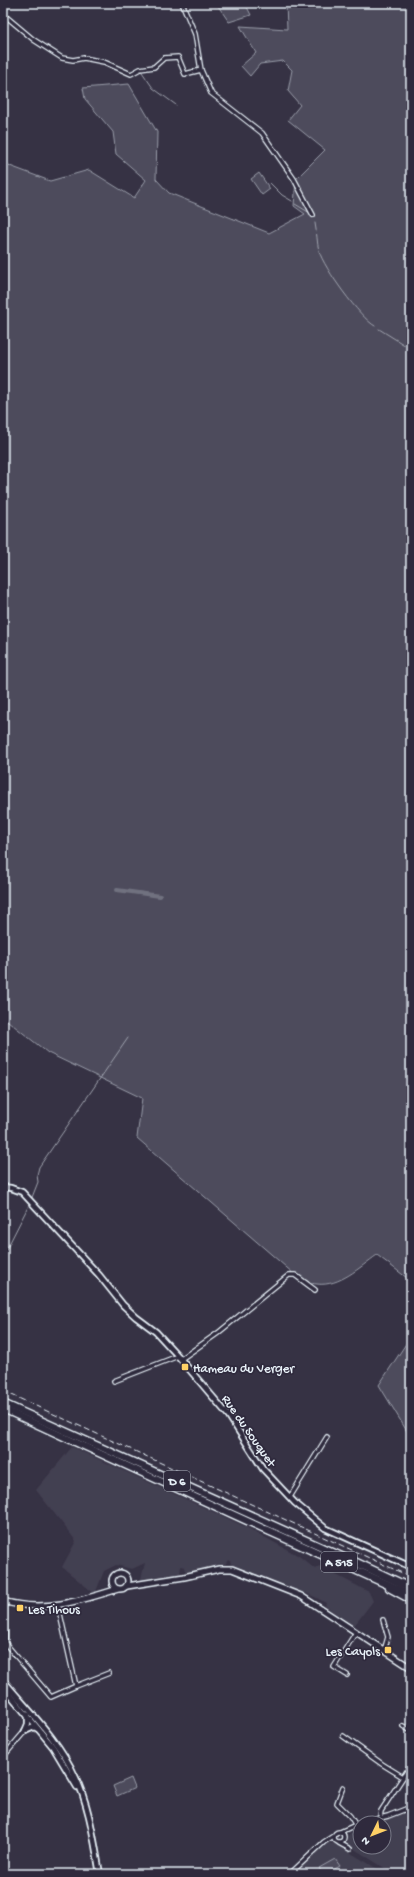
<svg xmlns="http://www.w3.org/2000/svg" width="414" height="1877" font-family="'Gochi Hand',sans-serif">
<rect width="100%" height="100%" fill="#363244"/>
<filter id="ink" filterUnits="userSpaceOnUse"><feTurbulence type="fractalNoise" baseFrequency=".025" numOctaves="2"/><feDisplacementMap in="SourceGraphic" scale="8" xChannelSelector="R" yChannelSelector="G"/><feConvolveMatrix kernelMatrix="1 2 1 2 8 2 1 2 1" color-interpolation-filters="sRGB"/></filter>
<g filter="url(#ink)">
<!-- built -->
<g fill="#433f51">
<path d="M72,1447L246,1527L299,1556L315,1569L319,1566L369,1592L373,1601L354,1626L325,1606L326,1603L317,1598L303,1592L302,1594L263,1578L262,1576L230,1564L231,1562L228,1560L225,1565L189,1574H186L184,1567L181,1566L180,1573L176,1577L140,1583L145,1563L132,1569L116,1565L104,1571L95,1594L62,1567L76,1541L36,1490Z"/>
<path d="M408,1812L411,1814V1874H394L348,1845L347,1841L348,1836L351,1831L360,1826V1847H384V1823H373Z"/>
<path d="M328,1843L336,1844L386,1874H294L321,1846Z"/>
</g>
<!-- green -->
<g fill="#4d4b5c" stroke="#9a9eaa">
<path d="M216,3H245L251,15L229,22Z"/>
<path d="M286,3H411V1281L377,1255C360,1267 339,1287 317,1284C310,1284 301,1277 294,1274L137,1138L142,1098L48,1053L3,1017V159L10,166L50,181L89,170L134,198L146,180L116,154L113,132L85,99L83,88L129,84L157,132L156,179L169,193L269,233L305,214L294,206L296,179L325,150L288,120L300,105L288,91L292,70L283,61L260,64L250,76L241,66L256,53L240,26L287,29Z"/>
<path d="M259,173L270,189L262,195L251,179Z"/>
<path d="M411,1336V1438L379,1385Z"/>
<path d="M131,1778L135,1788L117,1796L113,1786Z"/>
<path d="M335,1859L340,1866L326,1874H323L319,1868Z"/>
</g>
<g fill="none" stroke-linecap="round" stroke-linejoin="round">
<!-- stream -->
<g stroke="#a0a4af" stroke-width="1">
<path d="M142,72L153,88L176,105"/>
<path d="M270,183L282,195L292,201"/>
<path d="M295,204L310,213"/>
<path d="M315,223C317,233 317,243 319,251C324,268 360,318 375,326"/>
<path d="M379,329L411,349"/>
<path d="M31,1200L38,1182L37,1175L39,1167L128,1038"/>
<path d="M3,1256L30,1203"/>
</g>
<!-- canal -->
<path stroke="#70717f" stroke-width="4" d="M117,890L160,896"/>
<!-- minor casing -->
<g stroke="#e8f1f8" stroke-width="6">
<g id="minor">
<path d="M182,3L195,34L201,70L211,93L262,133L294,179L313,215"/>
<path d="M3,14L34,40L62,58L73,60L84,58L104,62L131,74L140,69L154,67L164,58L178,57L185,74L201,70"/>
<path d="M181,1359L218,1333L289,1275H295L315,1290"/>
<path d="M114,1381L178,1356"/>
<path d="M290,1497L327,1437"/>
<path d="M5,1601V1643L51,1697L76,1686L58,1605"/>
<path d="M383,1620L388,1637L384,1651"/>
<path d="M347,1675L334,1667L356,1632"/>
<path d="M76,1686L109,1673"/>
<path d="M403,1726L411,1731"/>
<path d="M343,1736L382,1764L403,1777"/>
<path d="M3,1757L25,1731"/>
<path d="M343,1787L337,1803L350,1816L355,1824"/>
<path d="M380,1818L381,1811L411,1765"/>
<path d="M361,1823L388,1816L411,1807"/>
<circle cx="339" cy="1837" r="5"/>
<path d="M340,1832L360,1823"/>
<path d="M339,1843L350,1849"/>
<path d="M290,1874L324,1842L335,1835"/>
</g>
</g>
<!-- tertiary casing -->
<g stroke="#e8f1f8" stroke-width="8">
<g id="tertiary">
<path d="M3,1187L11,1188L22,1192L99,1275L123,1305L136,1317L156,1332L178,1356L229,1416L263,1469L295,1503L325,1528L411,1567"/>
<path d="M3,1680C28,1710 59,1740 75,1776C90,1807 94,1841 100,1874"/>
<path d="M3,1686L53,1747L77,1787"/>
<path d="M25,1731L34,1727L38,1729"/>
<path d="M25,1731L28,1724V1715"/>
</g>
</g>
<!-- secondary casing -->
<g stroke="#e8f1f8" stroke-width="8">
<g id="secondary">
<circle cx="120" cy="1581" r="8"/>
<path d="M127,1586L184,1577L219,1569H232L301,1596L411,1668"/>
<path d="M3,1601C42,1613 80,1601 118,1589"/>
</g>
</g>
<!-- trunk casing -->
<g stroke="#e8f1f8" stroke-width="9">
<g id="trunk">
<path d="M3,1403L355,1562"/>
<path d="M3,1409L271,1532"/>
<path d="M389,1588L411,1600"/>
</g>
</g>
<!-- motorway casing -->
<g stroke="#e8f1f8" stroke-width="10">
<g id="motorway">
<path d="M267,1530L411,1595"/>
<path d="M351,1560L411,1588"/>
</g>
</g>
<!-- minor -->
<use href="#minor" stroke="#2f2a3d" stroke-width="3.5"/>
<!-- tertiary -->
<use href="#tertiary" stroke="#2f2a3d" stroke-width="4.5"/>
<!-- secondary -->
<use href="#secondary" stroke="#2f2a3d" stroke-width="5"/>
<!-- trunk -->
<use href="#trunk" stroke="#2f2a3d" stroke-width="6"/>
<!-- motorway -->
<use href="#motorway" stroke="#2f2a3d" stroke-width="7"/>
<!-- rail -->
<path stroke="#e8f1f8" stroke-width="1" stroke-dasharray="6 3" stroke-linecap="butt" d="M3,1391L411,1577"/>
</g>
</g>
<!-- markers -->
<g fill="#ffd166" stroke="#2f2a3d" stroke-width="1.5">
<rect x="181" y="1363" width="8" height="8" rx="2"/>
<rect x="16" y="1604" width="8" height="8" rx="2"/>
<rect x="384" y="1646" width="8" height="8" rx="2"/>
</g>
<g text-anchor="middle" stroke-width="3.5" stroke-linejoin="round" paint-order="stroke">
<!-- shield labels -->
<g fill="#2f2a3d" stroke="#b0b5c0" stroke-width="1">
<rect x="164" y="1471" width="26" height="20" rx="3"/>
<rect x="321" y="1552" width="36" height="20" rx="3"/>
</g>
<g font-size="12" font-weight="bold" fill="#e8f1f8">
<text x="177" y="1485">D 6</text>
<text x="339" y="1566">A 515</text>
</g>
<!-- poi labels -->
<g font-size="13" fill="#e8f1f8" stroke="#2f2a3d" text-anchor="start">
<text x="193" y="1372">Hameau du Verger</text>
<text x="28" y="1613">Les Tihous</text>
<text x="380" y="1655" text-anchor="end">Les Cayols</text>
</g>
<!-- street labels -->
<g font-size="13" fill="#e8f1f8" stroke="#2f2a3d">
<text transform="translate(250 1430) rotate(55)" y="5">Rue du Souquet</text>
</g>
</g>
<!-- margin -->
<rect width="414" height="1877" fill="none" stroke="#2f2a3d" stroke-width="16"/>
<rect x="8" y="8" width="398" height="1861" fill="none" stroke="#e8f1f8" stroke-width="1.5" filter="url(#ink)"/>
<!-- north arrow -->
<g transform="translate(372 1835) rotate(227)"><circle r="19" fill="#2f2a3d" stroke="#797a88"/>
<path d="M0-3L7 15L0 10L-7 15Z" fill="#ffd166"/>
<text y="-6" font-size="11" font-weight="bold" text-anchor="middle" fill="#e8f1f8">N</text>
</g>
</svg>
